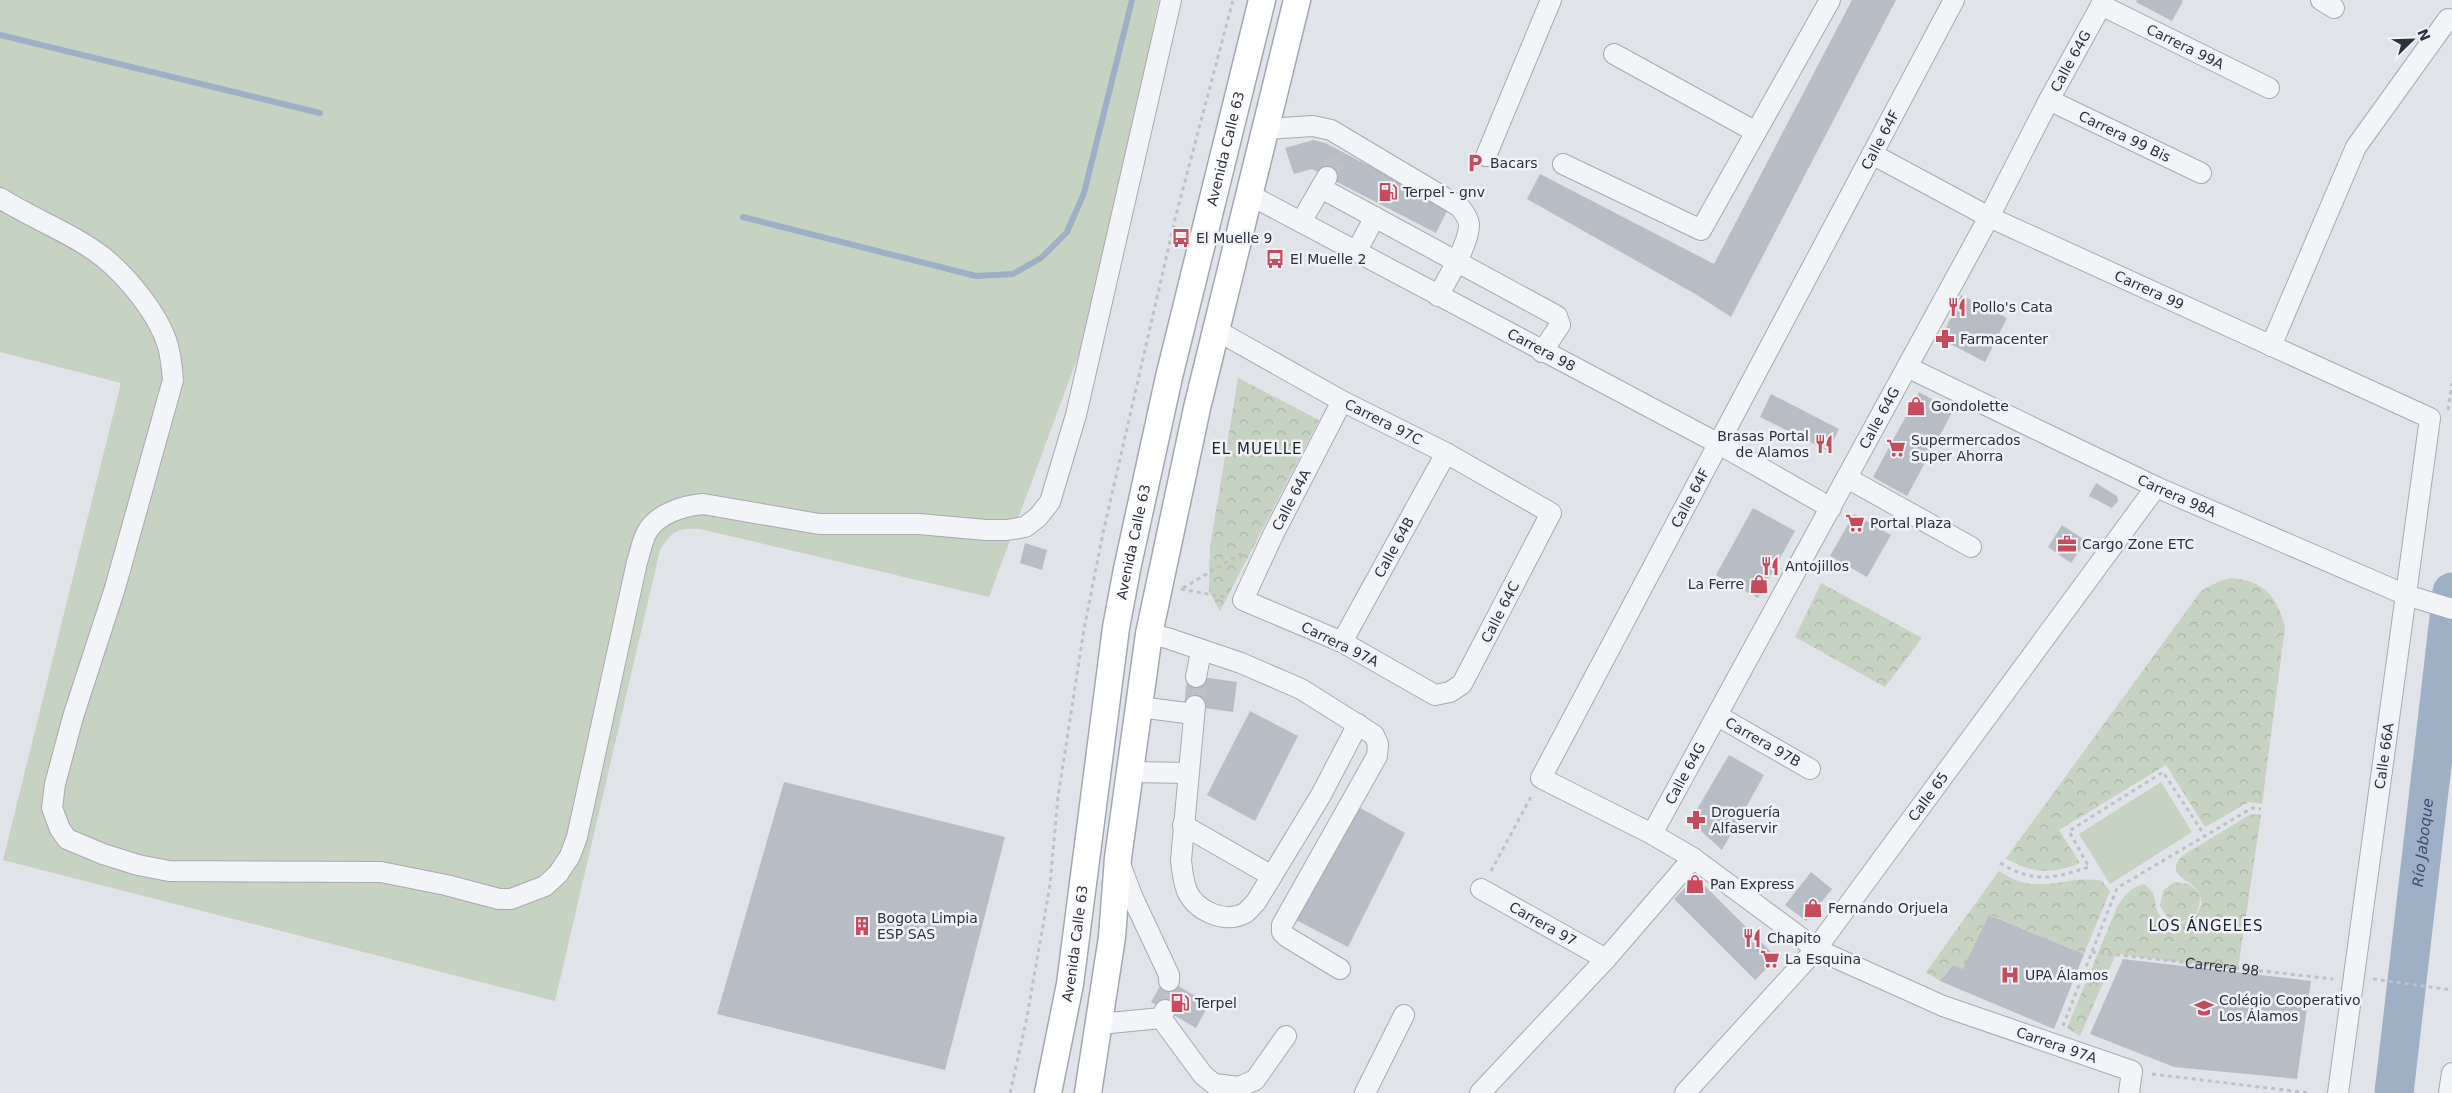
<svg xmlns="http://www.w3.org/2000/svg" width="2452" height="1093" font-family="'DejaVu Sans',sans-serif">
<defs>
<pattern id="park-crowns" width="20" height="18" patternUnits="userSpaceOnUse" patternTransform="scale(1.25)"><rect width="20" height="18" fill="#c6d2c2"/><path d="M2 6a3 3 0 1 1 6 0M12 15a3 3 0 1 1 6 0" fill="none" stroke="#aab5a8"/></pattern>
</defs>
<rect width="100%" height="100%" fill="#e0e3e8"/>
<!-- green -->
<g fill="#c6d2c2">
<path d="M0,0H1159L1110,235L1083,343L989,597L700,529C678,528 672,531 660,550L555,1001L3,860L121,383L0,352Z"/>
<path d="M2161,782L2192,832L2110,884L2079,834Z"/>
</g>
<!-- park -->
<g fill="url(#park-crowns)">
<path d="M1238,378L1319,420L1220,611L1209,591L1210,547Z"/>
<path d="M2231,578C2264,580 2277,597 2285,627L2262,804L2249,802L2205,827L2166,765L2059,830L2080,863C2054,874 2030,874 2006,858L2201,591L2218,582Z"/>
<path d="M1821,583L1922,638L1885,687L1795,637Z"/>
<path d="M2251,814L2261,815L2238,969L2116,954L2080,1036L2067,1028L2117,907C2125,895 2130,887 2145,884L2153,893L2157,911L2164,922L2177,925L2194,919L2202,904L2200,894C2200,909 2197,918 2182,922L2168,918L2160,906L2163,891L2174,882L2189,884L2199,893C2193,879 2163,877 2182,856Z"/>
<path d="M1999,871C2040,899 2063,873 2102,881L2110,891L2084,954L1990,915L1963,969L1953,965L1940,981L1926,972Z"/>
</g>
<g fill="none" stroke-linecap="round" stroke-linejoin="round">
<!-- stream -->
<g stroke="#9db0c6" stroke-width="6">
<path d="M0,35L320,113"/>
<path d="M743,217L976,276L1013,274L1041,258L1067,232L1084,193L1132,0"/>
</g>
<!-- river -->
<path stroke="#9db0c6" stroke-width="39" id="s1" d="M2394,1093L2452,592"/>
</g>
<!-- building -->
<g fill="#b8bcc5">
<path d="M1852,0H1896L1731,317L1697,295L1527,199L1540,174L1714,264Z"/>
<path d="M2137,0H2181L2183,1L2172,21L2136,2Z"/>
<path d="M1313,140L1325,143L1449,207L1436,233L1312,169L1294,174L1285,148Z"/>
<path d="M1961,295L2007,318L1985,362L1941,339Z"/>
<path d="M1919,392L1953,411L1907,496L1873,477Z"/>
<path d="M1771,394L1839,429L1828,451L1760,417Z"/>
<path d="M2096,483L2117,496L2118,501L2112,508L2089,496Z"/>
<path d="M1753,508L1795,531L1758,598L1716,575Z"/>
<path d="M1854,514L1891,535L1867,577L1830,556Z"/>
<path d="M2062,525L2086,541L2071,563L2048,547Z"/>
<path d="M1025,543L1047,550L1042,570L1020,563Z"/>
<path d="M1188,675L1237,682L1233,712L1184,705Z"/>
<path d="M1250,711L1298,736L1255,821L1207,795Z"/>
<path d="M1729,755L1764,775L1722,850L1690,821Z"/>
<path d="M784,782L1005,837L945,1070L717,1014Z"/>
<path d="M1355,805L1405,833L1348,947L1296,920Z"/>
<path d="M1811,872L1832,889L1806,921L1785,905Z"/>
<path d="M1696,877L1777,958L1755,980L1674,899Z"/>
<path d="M1989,915L2084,954L2054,1029L1940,981L1953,965L1963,969Z"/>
<path d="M2123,959L2311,981L2297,1079L2174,1067L2090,1034Z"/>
<path d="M1165,978L1209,1004L1196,1028L1151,1002Z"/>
</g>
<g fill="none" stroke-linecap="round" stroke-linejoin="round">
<!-- minor-tunnel -->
<g stroke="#bcbfc6" stroke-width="20" stroke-dasharray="20 10" stroke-linecap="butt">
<path d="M1327,177L1342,152"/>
<path d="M1195,706L1196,677"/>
<path d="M1165,1010L1169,981"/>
</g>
<!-- minor casing -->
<g stroke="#a6aab2" stroke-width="22">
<g id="minor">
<path id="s3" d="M1954,0L1541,778L1652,834L1693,858L1816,949L1943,1006L2132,1071L2129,1093"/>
<path d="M2321,0L2334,8"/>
<path id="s4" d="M2101,5L2269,88"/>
<path d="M1614,54L1756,132"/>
<path id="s5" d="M2049,100L2201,173"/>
<path d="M1265,129L1313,126L1331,130L1460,207C1464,213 1468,217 1469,224C1470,242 1447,280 1438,296"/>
<path id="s6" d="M1872,154L1989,217L2430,418L2338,1093"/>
<path d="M1486,156L1551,0"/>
<path d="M1563,164L1701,230L1830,0"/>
<path d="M1321,188L1557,316L1560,325L1542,352"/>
<path id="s7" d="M1250,195L1719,444L1831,508"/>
<path d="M0,198C33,219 72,233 103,257C128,277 159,315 168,346C171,357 172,369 173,380L115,588L73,717L55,784L52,808L60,829L67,839L103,854L138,865L169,871L381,872L446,885L499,899H511L545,886L558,874L570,856L577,837L637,562C640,553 642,541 647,532C658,513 683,506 703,504L819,524H919L986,530H1007L1025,527L1038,517L1050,502L1076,415L1171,0"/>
<path d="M1301,222L1327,177"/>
<path d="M1356,252L1375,217"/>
<path id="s8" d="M1216,330L1342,401L1446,453L1551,513L1462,684L1450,692L1435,695L1342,642L1243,600L1273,535L1342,401"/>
<path d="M2271,346L2356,147L2448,19"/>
<path id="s9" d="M1907,367L2156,487L2406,595L2452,609"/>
<path d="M1847,478L1971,547"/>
<path d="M1149,634L1167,638L1241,663L1301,689L1374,735L1378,744L1377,756L1282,925V932L1287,937L1340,969"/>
<path id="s10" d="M1342,642L1446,453"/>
<path d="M1196,677L1201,651"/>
<path d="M1195,706L1181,860C1182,871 1183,881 1187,891C1196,911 1225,924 1245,913C1249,910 1253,905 1256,902L1321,795L1358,724"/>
<path d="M1139,707L1194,714"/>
<path id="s11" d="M1718,716L1810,769"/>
<path d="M1131,772L1187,773"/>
<path d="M1183,825L1272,876"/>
<path id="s12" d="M1652,834L1989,217L2049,100L2104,0"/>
<path d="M1119,861L1132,896L1169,975V981"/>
<path id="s13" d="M1481,889L1606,959"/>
<path d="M1161,1018L1203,1075L1214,1084L1239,1087L1255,1080L1286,1036"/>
<path d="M1100,1024L1161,1018L1165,1010"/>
<path d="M1365,1093L1404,1015"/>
<path d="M1480,1093L1606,959L1693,858"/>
<path id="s14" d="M1685,1093L1816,949L2156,487"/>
<path d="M2449,1093L2452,1073"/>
</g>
</g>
<!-- major casing -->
<g stroke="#a0a7b3" stroke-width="29">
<g id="major">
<path id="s15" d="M1048,1093L1070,984L1116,628L1127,569L1169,377L1262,0"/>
<path d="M1088,1093L1112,937L1118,858L1149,634L1197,408L1297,0"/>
</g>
</g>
<!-- path -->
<g stroke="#bfc1c7" stroke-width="3" stroke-dasharray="4 4" stroke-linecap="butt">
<path d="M2448,410L2452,383"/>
<path d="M1183,588L1242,553"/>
<path d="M1181,589L1224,597"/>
<path d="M2000,863C2034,884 2054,878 2089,867L2069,831L2163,772L2205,836"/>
<path d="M1491,871L1532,795"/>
<path id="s2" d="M2092,952L2333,979"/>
<path d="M2373,979L2452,990"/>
<path d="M2063,1026L2117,888L2252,808L2261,809"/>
<path d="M2152,1074L2310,1093"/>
<path d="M1010,1093L1026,1022L1050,885L1058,797L1084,629L1103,533L1175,219L1233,0"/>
</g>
<!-- minor -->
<use href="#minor" stroke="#f3f4f7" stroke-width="20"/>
<!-- major -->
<use href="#major" stroke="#fff" stroke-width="26"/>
</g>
<!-- icons -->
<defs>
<g id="parking-bare" transform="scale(1.5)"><path d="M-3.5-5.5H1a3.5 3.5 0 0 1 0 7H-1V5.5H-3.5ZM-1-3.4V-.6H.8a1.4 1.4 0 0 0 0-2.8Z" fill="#c64c5c" stroke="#f0f2f6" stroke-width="2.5" paint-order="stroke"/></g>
<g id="fuel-bare" transform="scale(1.5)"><path d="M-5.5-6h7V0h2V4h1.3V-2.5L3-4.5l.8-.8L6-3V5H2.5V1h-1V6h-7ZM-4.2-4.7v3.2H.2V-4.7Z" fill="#c64c5c" stroke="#f0f2f6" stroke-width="2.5" paint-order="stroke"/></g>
<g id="bus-bare" transform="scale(1.5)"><path d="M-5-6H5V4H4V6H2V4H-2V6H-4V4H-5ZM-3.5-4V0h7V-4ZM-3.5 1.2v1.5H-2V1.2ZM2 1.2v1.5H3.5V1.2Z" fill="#c64c5c" stroke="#f0f2f6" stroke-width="2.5" paint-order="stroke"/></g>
<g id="restaurant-bare" transform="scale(1.5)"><path d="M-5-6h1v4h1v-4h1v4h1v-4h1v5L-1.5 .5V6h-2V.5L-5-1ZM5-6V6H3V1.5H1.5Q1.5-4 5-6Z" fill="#c64c5c" stroke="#f0f2f6" stroke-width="2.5" paint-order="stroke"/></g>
<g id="pharmacy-bare" transform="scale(1.5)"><path d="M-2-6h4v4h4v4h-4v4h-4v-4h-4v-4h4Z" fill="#c64c5c" stroke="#f0f2f6" stroke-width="2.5" paint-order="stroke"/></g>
<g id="shop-bare" transform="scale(1.5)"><path d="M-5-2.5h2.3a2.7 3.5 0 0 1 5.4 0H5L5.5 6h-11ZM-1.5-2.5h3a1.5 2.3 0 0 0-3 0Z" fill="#c64c5c" stroke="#f0f2f6" stroke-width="2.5" paint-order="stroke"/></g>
<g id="supermarket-bare" transform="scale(1.5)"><path d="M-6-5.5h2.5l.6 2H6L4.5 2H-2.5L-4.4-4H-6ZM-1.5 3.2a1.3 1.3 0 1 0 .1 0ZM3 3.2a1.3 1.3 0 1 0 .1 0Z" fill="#c64c5c" stroke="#f0f2f6" stroke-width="2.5" paint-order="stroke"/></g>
<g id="office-bare" transform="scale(1.5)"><path d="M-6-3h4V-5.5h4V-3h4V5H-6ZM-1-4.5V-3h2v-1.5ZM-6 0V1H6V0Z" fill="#c64c5c" stroke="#f0f2f6" stroke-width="2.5" paint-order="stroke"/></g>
<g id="building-bare" transform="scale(1.5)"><path d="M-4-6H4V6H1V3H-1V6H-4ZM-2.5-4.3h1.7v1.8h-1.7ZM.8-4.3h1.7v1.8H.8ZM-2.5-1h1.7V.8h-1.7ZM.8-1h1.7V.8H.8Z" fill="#c64c5c" stroke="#f0f2f6" stroke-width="2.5" paint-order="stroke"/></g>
<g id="hospital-bare" transform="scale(1.5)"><path d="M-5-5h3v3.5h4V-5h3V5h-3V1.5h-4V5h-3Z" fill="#c64c5c" stroke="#f0f2f6" stroke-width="2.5" paint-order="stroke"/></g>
<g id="school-bare" transform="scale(1.5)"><path d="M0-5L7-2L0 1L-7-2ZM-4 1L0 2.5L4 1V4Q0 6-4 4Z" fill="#c64c5c" stroke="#f0f2f6" stroke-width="2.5" paint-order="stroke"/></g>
</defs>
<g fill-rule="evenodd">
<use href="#parking-bare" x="1475" y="163"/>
<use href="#fuel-bare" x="1388" y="192"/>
<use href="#bus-bare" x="1181" y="238"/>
<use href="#bus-bare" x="1275" y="259"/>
<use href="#restaurant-bare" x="1957" y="307"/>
<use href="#pharmacy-bare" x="1945" y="339"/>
<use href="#shop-bare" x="1916" y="406"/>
<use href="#restaurant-bare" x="1824" y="444"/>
<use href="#supermarket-bare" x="1896" y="448"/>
<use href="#supermarket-bare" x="1855" y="523"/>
<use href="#office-bare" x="2067" y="544"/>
<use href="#restaurant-bare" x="1770" y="566"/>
<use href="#shop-bare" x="1759" y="584"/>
<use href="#pharmacy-bare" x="1696" y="820"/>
<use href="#shop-bare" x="1695" y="884"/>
<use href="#shop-bare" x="1813" y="908"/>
<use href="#building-bare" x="862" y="926"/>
<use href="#restaurant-bare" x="1752" y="938"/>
<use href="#supermarket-bare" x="1770" y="959"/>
<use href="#hospital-bare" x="2010" y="975"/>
<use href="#fuel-bare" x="1180" y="1003"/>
<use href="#school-bare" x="2204" y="1008"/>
</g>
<g text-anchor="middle" stroke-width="5" stroke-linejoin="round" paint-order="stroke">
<!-- street labels -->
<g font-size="14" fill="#2a313f" stroke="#f0f2f6">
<text dy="5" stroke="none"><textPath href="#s4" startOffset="94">Carrera 99A</textPath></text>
<text dy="5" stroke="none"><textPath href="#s12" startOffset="879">Calle 64G</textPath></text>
<text dy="5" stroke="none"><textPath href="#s5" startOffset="84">Carrera 99 Bis</textPath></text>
<text transform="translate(1880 140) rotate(-62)" y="5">Calle 64F</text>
<text dy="5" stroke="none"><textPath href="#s15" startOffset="962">Avenida Calle 63</textPath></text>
<text dy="5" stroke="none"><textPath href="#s6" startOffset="309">Carrera 99</textPath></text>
<text dy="5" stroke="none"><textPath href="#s7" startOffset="330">Carrera 98</textPath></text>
<text dy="5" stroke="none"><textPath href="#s12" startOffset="474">Calle 64G</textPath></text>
<text dy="5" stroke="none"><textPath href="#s8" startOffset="191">Carrera 97C</textPath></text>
<text dy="5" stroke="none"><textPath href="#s9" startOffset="299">Carrera 98A</textPath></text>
<text transform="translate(1690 498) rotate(-62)" y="5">Calle 64F</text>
<text dy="5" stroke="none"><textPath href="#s8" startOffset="930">Calle 64A</textPath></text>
<text dy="5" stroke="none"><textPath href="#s15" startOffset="558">Avenida Calle 63</textPath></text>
<text dy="5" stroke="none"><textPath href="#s10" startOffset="108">Calle 64B</textPath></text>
<text transform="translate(1500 612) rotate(-63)" y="5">Calle 64C</text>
<text transform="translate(1340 644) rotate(26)" y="5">Carrera 97A</text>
<text dy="5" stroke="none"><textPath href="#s11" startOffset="52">Carrera 97B</textPath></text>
<text transform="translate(2384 756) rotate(-82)" y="5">Calle 66A</text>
<text dy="5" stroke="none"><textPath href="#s12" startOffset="69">Calle 64G</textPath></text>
<text dy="5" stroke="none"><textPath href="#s14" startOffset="384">Calle 65</textPath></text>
<text dy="5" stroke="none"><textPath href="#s13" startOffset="71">Carrera 97</textPath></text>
<text dy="5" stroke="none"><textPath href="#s15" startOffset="152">Avenida Calle 63</textPath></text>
<text dy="5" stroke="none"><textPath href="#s2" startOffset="131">Carrera 98</textPath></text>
<text dy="5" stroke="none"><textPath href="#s3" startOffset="1465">Carrera 97A</textPath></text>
</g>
<!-- poi labels -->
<g font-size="14" fill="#2a313f" stroke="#f0f2f6" text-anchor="start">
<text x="1490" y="168">Bacars</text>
<text x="1403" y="197">Terpel - gnv</text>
<text x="1196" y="243">El Muelle 9</text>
<text x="1290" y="264">El Muelle 2</text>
<text x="1972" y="312">Pollo's Cata</text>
<text x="1960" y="344">Farmacenter</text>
<text x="1931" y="411">Gondolette</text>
<text x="1809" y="441" text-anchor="end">Brasas Portal<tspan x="1809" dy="16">de Alamos</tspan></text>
<text x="1911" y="445">Supermercados<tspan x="1911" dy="16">Super Ahorra</tspan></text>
<text x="1870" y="528">Portal Plaza</text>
<text x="2082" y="549">Cargo Zone ETC</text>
<text x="1785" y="571">Antojillos</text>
<text x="1744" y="589" text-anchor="end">La Ferre</text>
<text x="1711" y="817">Droguería<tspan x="1711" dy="16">Alfaservir</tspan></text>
<text x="1710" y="889">Pan Express</text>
<text x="1828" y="913">Fernando Orjuela</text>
<text x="877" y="923">Bogota Limpia<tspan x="877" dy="16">ESP SAS</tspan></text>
<text x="1767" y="943">Chapito</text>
<text x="1785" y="964">La Esquina</text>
<text x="2025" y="980">UPA Álamos</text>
<text x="2219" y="1005">Colégio Cooperativo<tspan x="2219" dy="16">Los Álamos</tspan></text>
<text x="1195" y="1008">Terpel</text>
</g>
<!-- neighbourhood labels -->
<g font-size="15" letter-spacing="1" fill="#1c2230" stroke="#f0f2f6">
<text x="1257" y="454">EL MUELLE</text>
<text x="2206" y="931">LOS ÁNGELES</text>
</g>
<!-- water labels -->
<g font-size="15" font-style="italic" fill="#364f70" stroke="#f0f2f6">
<text dy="5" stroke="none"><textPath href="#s1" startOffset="252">Río Jaboque</textPath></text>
</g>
</g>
<!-- north arrow -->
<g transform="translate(2412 40) rotate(67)" stroke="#f0f2f6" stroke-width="4" paint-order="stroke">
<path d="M0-4L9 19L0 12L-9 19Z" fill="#2a313f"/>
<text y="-8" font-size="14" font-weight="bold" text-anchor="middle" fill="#2a313f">N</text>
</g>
</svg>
